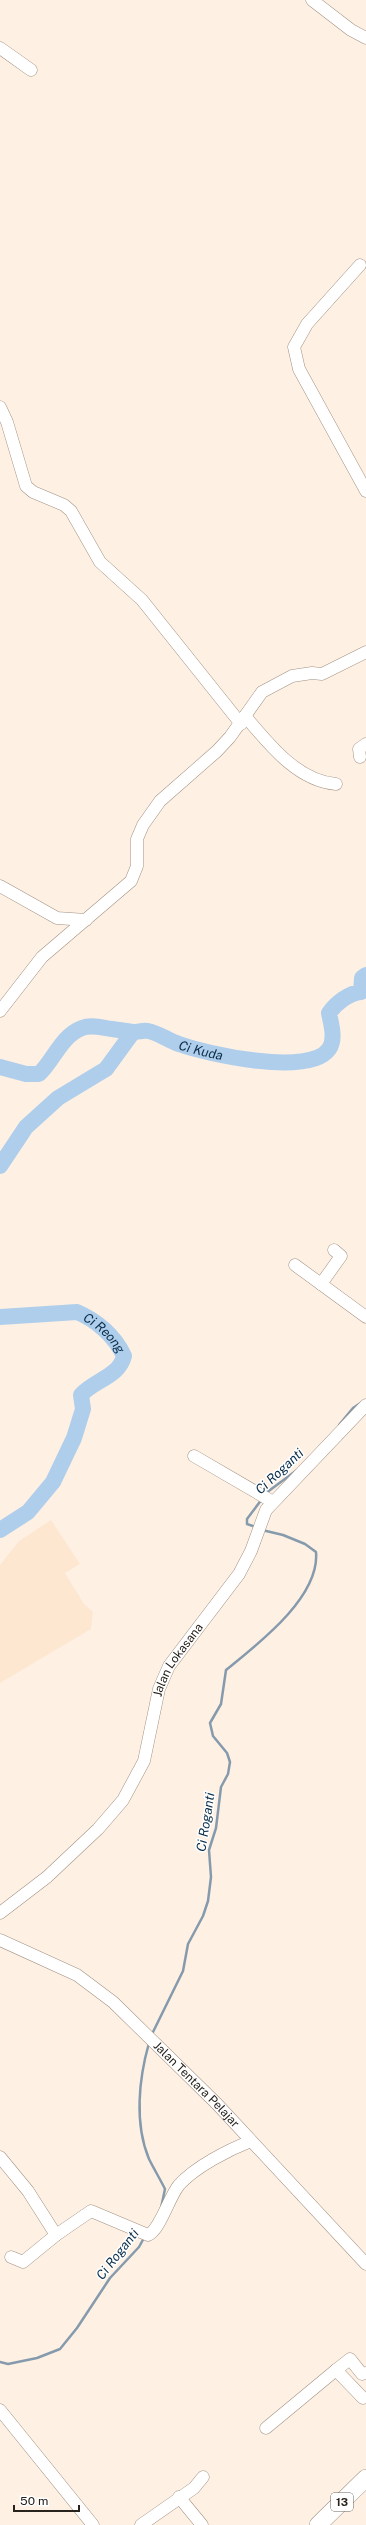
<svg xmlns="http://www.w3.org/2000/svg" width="366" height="2525" font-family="'Public Sans',sans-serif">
<rect width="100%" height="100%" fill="#fef1e4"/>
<!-- built -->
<path fill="#fde7d1" d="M51,1520L80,1564L65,1573L84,1604L93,1612L91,1629L0,1683V1565L19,1541Z"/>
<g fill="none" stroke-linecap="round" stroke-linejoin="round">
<!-- stream -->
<g stroke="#869aad" stroke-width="2.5">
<path d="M339,1425L353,1408L362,1402"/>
<path d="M266,1493L297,1470"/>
<path d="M256,1527L247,1524V1519L262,1499"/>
<path d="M152,2034L183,1971L188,1944L203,1916L208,1901L211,1877L209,1850L216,1828L221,1787L228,1774L230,1762L227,1753L213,1736L210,1723L221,1704L226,1670C258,1644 320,1597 316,1552L305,1544L283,1535L262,1530"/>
<path d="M149,2043C139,2078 134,2123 149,2159C154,2169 160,2179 165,2189L161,2208"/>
<path d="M0,2362L8,2364L37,2358L60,2349L77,2328L110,2278L139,2247L145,2236"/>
</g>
<!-- river -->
<g stroke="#afceeb" stroke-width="16">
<path id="s1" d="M0,1067L26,1074H39C54,1060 61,1036 82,1028C91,1024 103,1028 112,1029C119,1030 126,1031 133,1032C138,1032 144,1030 148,1031C159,1033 169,1041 179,1044C207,1054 310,1077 329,1049C336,1039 331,1024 329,1013C336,1003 349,993 361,992L362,978L366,975"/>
<path d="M0,1166L26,1127L58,1098L106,1069L133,1032"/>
<path id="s2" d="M0,1317L77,1312C96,1320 115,1336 124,1356C119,1377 94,1380 81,1395L83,1409L74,1438L53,1482L28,1512L0,1530"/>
</g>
<!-- minor casing -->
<g stroke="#a19283" stroke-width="13">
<g id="minor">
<path d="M312,0L351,30L366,38"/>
<path d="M0,48L31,70"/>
<path d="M360,265L307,324L294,347L299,369L366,491"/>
<path d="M0,407L7,422L26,486L33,492L64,505L71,511L100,562L142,600L241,724"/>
<path d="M245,716C268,743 297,781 336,784"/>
<path d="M360,757L359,749L366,744"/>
<path d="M0,886L57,918L86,920"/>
<path d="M0,1011L42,957L131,881L137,866V839L143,825L160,801L217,751L230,737L262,692L292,676L312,673L322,674L366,652"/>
<path d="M295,1265L366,1317"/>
<path d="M321,1284L341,1256L334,1250"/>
<path d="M194,1456L273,1502"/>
<path id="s3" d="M0,1913L47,1877L98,1829L123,1800L144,1761L159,1689L169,1666L239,1574L251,1551L266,1510L366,1405"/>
<path id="s4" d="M0,1940L77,1975L113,2002L217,2104L366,2264"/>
<path d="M0,2157L28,2191L56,2235L91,2211L148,2235C160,2230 169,2197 179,2185C195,2167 228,2150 251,2141"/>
<path d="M11,2257L23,2262L56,2235"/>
<path d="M363,2398L336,2370L350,2359L362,2374L366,2373"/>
<path d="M0,2410L93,2525"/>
<path d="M266,2428L336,2370"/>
<path d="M179,2497L202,2525"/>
<path d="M141,2525L194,2488L203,2477"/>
</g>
</g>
<!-- highway casing -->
<g stroke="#a19283" stroke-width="18">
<path id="highway" d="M318,2525L366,2478"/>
</g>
<!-- minor -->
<use href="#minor" stroke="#fff" stroke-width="12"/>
<!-- highway -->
<use href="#highway" stroke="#fff" stroke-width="17"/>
</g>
<g text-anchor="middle" stroke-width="3" stroke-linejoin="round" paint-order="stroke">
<!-- shield labels -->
<rect fill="#fff" stroke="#686460" stroke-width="1" x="331" y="2493" width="22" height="18" rx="3"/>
<g font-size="11" font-weight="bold" fill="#27221c">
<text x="342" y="2506">13</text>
</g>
<!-- street labels -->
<g font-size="12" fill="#27221c" stroke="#fff">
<text dy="4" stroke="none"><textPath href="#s3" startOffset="320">Jalan Lokasana</textPath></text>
<text dy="4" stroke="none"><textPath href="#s4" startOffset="247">Jalan Tentara Pelajar</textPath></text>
</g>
<!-- water labels -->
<g font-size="13" font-style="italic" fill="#0a2f4c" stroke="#fff">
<text dy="5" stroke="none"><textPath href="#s1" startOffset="227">Ci Kuda</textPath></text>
<text dy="5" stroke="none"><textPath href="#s2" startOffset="112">Ci Reong</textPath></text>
<text transform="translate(279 1471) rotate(-43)" y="5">Ci Roganti</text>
<text transform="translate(205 1822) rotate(-81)" y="5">Ci Roganti</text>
<text transform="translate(117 2254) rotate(-52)" y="5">Ci Roganti</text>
</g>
</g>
<!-- scale -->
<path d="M14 2505v6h65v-6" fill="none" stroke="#27221c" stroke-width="2"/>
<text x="20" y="2505" font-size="12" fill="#27221c" stroke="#ffffff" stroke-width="3" paint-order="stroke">50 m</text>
</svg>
